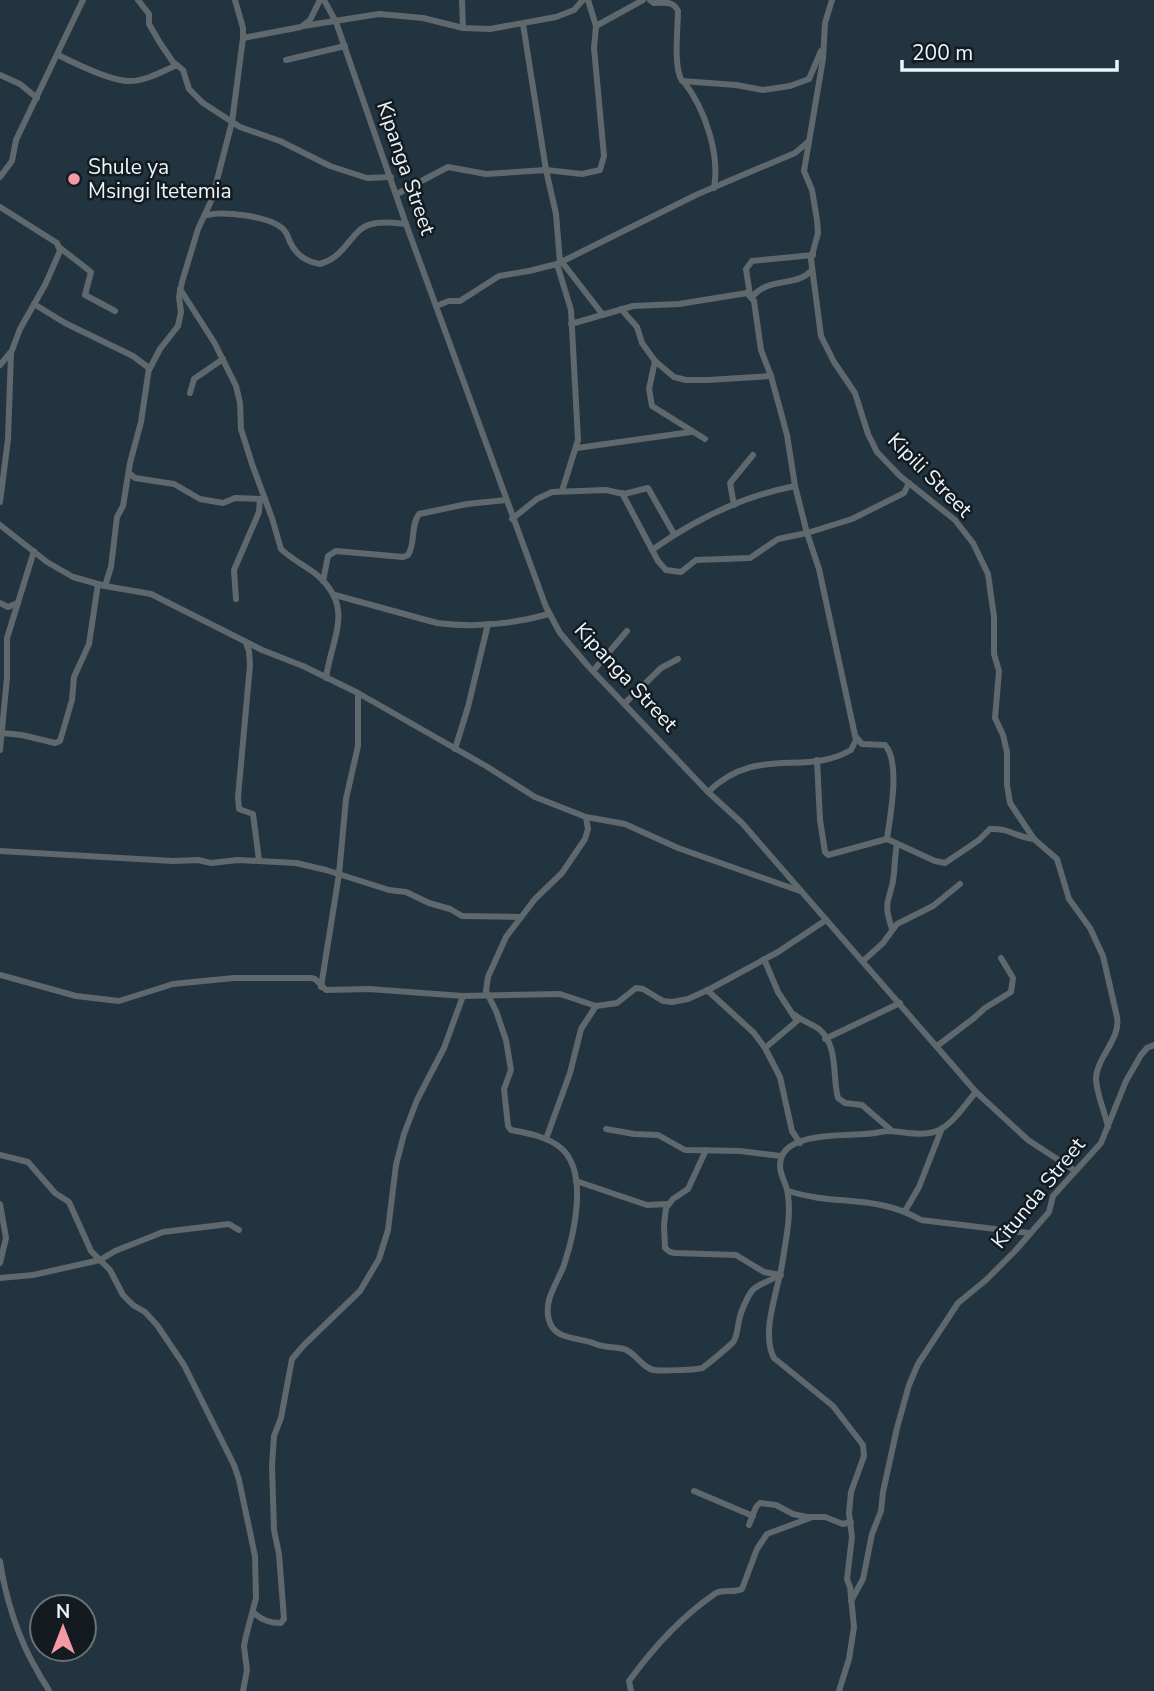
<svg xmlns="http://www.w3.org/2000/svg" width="1154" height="1691" font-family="'Nunito Sans',sans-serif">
<rect width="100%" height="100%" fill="#22343f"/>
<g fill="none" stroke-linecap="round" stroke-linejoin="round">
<!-- minor -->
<g stroke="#5f686d" stroke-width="6">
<path d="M138,0L149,14V24L160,43L173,62L183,70L189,89L203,103L240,127L280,141L330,166L367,178L391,177"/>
<path d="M324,0L336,22L406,224L546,607L560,633L588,666L708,792L742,823L976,1092L1028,1140L1074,1170"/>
<path d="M462,0L463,28"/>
<path d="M650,0L654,3C663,3 673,0 678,11C678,28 673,67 682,81L736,85L763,90L790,86L809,79L821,51"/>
<path d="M832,0L825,23L823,59L804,171L812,190L817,220L818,233L811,259L821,336L834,362L855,393L868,434L877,452L900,476L955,520L973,543L988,574L994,617V654L999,671L995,718L1003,735L1007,752V785L1010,803L1034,839L1057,859L1069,899L1090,928L1103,956L1117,1017C1121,1039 1097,1057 1096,1078C1096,1093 1105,1112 1108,1127"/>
<path d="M523,24L546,170L556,214L560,262"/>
<path d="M303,26L379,14L423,18L463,28L490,29L556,17L574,10L583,0"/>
<path d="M596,26L643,0"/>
<path d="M243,38L301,27L310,20L320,0"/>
<path d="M58,55C74,63 113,82 130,81C146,81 163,71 177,65"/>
<path d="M286,60L345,46"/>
<path d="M0,75L20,84L37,98"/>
<path d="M684,82C705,109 720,154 714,188"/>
<path d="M0,177L12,161L16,140L83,0"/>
<path d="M397,194L448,167L486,174L546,170L582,174L600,170L604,156L594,48L596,26L588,0"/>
<path d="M0,207L57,243L60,251L45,285L20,329L11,353L8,439L0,502"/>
<path d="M207,215C223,211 269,216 282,228C287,232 288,237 290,242C296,255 307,262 320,264C347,257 351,228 372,224C383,221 395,223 406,224"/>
<path d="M59,247L91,272L85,295L115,311"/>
<path d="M562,262L603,315"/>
<path d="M557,264L571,310L578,440L562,491"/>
<path d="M180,289L214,342L236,386L240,403L241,429L252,464L272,518L281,549C291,559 306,566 317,575C355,608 332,636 326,678"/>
<path d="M750,295L746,269L752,261L813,255"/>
<path d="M752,297C769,276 796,288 812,270"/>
<path d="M34,304L65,323L133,356L149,368L141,422L130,463L123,506L117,517L111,567L105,586"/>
<path d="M436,306L449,301H460L499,276L529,271L557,264L698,194L795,153L808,142"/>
<path d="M621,309L637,327L642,343L655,361L674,377L686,380H708L771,376"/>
<path d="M571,324L633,306L679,304L747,293L754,301L761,350L771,376L787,435L795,486L807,533L819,569L856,740L851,750C805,777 757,744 708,792"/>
<path d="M655,361L649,389L652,406L705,439"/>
<path d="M0,365L10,353"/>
<path d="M149,370L160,349L178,326L181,312L179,297L182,282L198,229L212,199L232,122L243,38V28L235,0"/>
<path d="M190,393L194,379L223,359"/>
<path d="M577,448L691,432"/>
<path d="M129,473L135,478L174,484L200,499L223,503L235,498L265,499"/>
<path d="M622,493L658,561L666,570L681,572L696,560L750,558L778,539L807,533L852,519L904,493L909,483"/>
<path d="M734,505L730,483L753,455"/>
<path d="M512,519L537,499L552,492L606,490L624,494L648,488L674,534"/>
<path d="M0,525L47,562L73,577L105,586L151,594L262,650L303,666L358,693L486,766L535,797L586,817L625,824L678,848L800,891"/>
<path d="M652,550C694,520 744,496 795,486"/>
<path d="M323,581L328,556L336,551L403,557L408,555C416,543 410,526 419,514L467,504L506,500"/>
<path d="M335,595L437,623C475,628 513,624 549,614"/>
<path d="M236,599L234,570L259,512L260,499"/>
<path d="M0,603L8,607L18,603"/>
<path d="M246,643L249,651L250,665L238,797L239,809L253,814L259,860"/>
<path d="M593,671L627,631"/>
<path d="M624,704L661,668L678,659"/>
<path d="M2,733L22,735L55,743L60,741L72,700L74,677L89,644L98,584"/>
<path d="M856,737L862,744L885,745C901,763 890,816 887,839"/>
<path d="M455,749L468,707L488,624"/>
<path d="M0,750L7,678V638L34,551"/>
<path d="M817,760L820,820L825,852L828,855L887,839L935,861L945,863L979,840L990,829C1010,828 1015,837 1034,839"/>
<path d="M586,817L588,829L585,839L562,873L535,899L506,937L488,977L486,991L496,1011L506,1040L511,1070L504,1089L508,1126L511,1130C528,1133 548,1137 561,1148C589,1172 574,1235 564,1265C558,1282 543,1300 549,1320C554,1340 577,1337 593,1343C607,1349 613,1346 624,1349C635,1352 642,1368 654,1370C659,1371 697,1370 702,1368C706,1366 732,1344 734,1341C738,1333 737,1329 739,1321C740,1313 747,1298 751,1292C757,1283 771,1282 778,1275"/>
<path d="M0,851L173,861L198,860L211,863L238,860L296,863L326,870L389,890L406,892L429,903L450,909L462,916L521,917"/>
<path d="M892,929C881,897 892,901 894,873C895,863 895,854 897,844"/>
<path d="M764,959L778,992L797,1021L765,1048"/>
<path d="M863,961L883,943L897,924L933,906L960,884"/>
<path d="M0,975L76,996L119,1001L173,984L234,978H311L315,979L326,990L369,989L463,996L560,994L596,1006L617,1003L636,988L643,989L663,1001L672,1002L688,999L710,989L778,952L826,920"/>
<path d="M321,987L339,874L346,799L358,746V693"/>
<path d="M707,990L754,1033L765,1048L780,1077L792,1131L800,1143"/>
<path d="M795,1015C802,1021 812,1024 819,1029C839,1046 832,1077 838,1098L845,1103L862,1105L891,1130"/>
<path d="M825,1039L900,1003"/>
<path d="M937,1046L974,1018L985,1008L1011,992L1013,978L1001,958"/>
<path d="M606,1129L634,1134L658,1135L685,1150L740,1151L781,1156"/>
<path d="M546,1139L570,1073L581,1029L596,1006"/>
<path d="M706,1150L688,1189L673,1199L666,1208L664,1225L665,1248L670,1252L675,1253L736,1255L764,1272L781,1275"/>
<path d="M0,1155L28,1162L55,1193L69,1202L91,1251L110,1270L123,1295L133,1305L145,1312L157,1325L184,1365L234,1465L239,1480L255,1556L256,1598L246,1636L244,1646L247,1670L243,1691"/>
<path d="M576,1181L647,1205L668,1204"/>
<path d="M788,1191C835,1206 876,1194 921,1220L1029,1233"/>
<path d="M0,1204L6,1238L0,1263"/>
<path d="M905,1211L919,1187L942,1128"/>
<path d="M0,1278L33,1275L100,1260L115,1251L163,1232L229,1224L239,1230"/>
<path d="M694,1491L753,1516"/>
<path d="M749,1525L756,1507L760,1503L776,1505L793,1514L807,1517H825L843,1524L851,1522"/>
<path d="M0,1561C5,1597 19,1641 38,1672C41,1679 46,1684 49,1691"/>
<path d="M851,1601L863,1579L872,1534L881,1511L883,1492L897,1428L909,1385L918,1364L958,1303L986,1280L1015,1251L1049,1212L1053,1196L1101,1143L1126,1081L1141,1055L1147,1048L1154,1045"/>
<path d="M253,1612C261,1620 269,1623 281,1623L284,1619L279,1554L274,1530L272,1466L274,1436L281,1418L292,1359L304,1345L360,1291L379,1259L388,1230L396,1165L404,1134L417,1100L444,1048L463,996"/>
<path d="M631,1691L629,1681C653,1648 682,1616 716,1593C723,1589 734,1593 742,1589L757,1549L767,1534L810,1518"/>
<path d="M839,1691L849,1659L854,1627L850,1587L847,1579L852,1537L849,1513L851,1492L864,1456L863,1445L833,1406L774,1358C760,1332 779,1288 783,1259C786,1237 791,1218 788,1195C787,1182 777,1173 781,1159C788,1132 845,1136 864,1134C873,1134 882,1131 891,1131C906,1132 924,1137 939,1130C953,1124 966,1103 976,1092"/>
</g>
</g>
<!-- markers -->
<circle fill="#f49aa5" stroke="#131b20" stroke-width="2.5" cx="74" cy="179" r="7"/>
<g text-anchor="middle" stroke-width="5" stroke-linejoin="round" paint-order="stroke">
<!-- poi labels -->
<g font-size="21" fill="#eaf5fc" stroke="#131b20" text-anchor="start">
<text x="88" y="174">Shule ya<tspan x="88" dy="24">Msingi Itetemia</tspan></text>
</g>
<!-- street labels -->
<g font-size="21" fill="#eaf5fc" stroke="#131b20">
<text transform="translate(406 168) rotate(71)" y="7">Kipanga Street</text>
<text transform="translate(930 475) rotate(45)" y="7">Kipili Street</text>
<text transform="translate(626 677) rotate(47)" y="7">Kipanga Street</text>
<text transform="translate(1038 1193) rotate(-51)" y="7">Kitunda Street</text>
</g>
</g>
<!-- north arrow -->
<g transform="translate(63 1628)"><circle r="33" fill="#131b20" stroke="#697278" stroke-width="2"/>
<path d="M0-5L12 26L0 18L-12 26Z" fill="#f49aa5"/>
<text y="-10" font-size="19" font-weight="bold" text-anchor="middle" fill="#eaf5fc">N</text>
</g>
<!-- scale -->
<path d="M902 60v10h215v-10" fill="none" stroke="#eaf5fc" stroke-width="3.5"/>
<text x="912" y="60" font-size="21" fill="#eaf5fc" stroke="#131b20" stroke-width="5" paint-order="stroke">200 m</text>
</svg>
